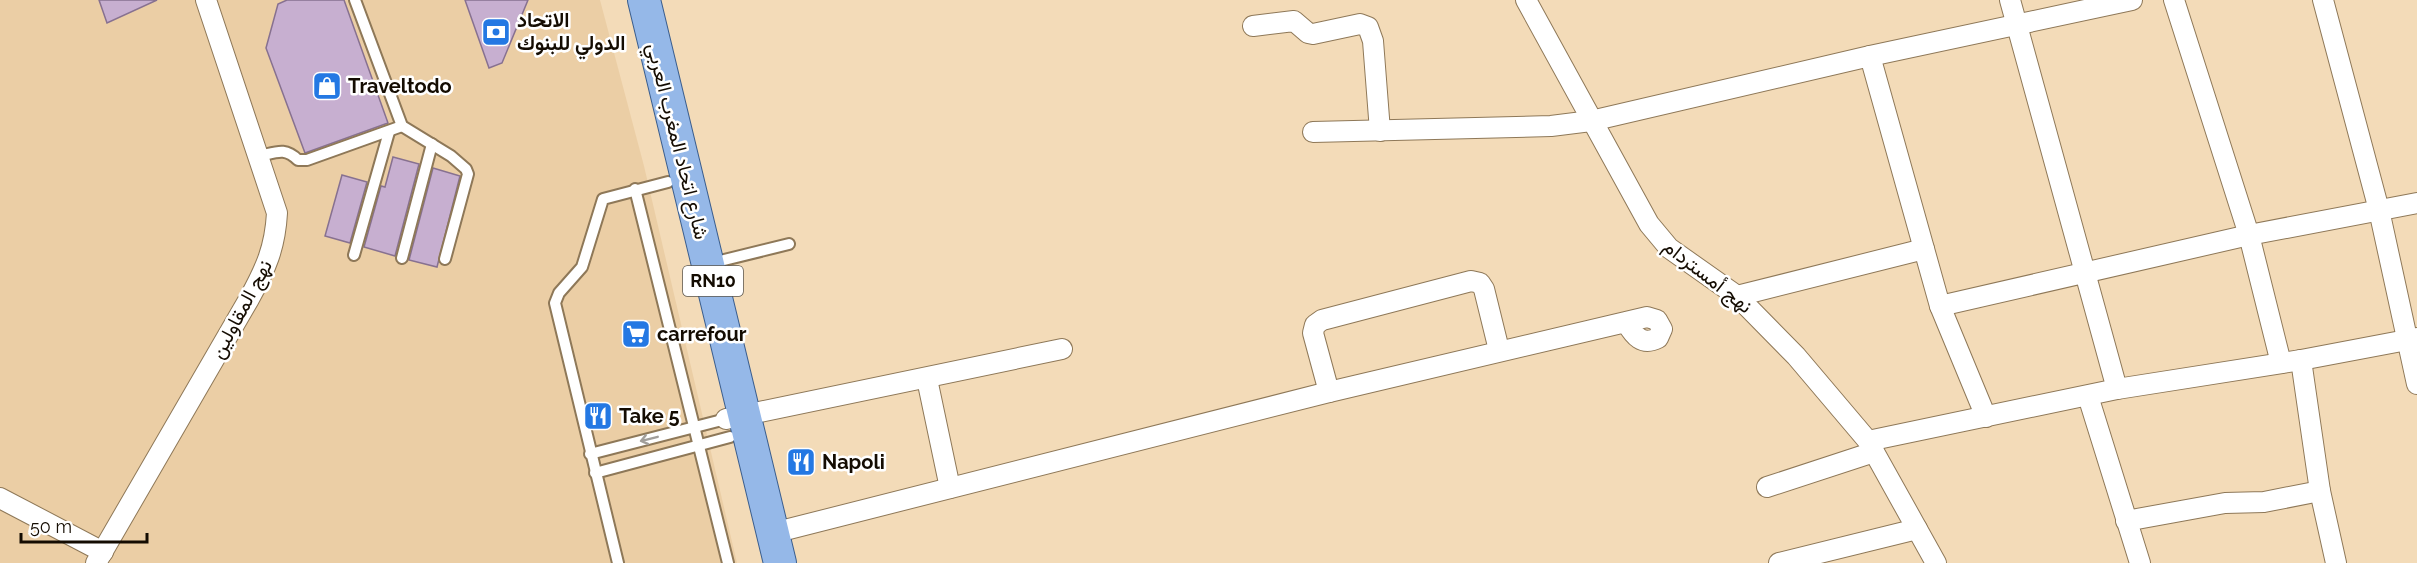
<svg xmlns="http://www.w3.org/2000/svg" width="2417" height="563" font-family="Raleway,Vazirmatn,sans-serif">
<rect width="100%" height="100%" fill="#f3dbb8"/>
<!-- built -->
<path fill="#ebcea5" d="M0,0H600L644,166L737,563H0Z"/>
<!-- building -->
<g fill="#c7afd0" stroke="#877190" stroke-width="1.5">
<path d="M99,0H157L107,23Z"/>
<path d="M287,0H344L388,123L305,153L266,48L278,4Z"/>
<path d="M465,0H528L502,63L489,68Z"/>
<path d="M393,157L419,164L395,256L364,247L381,186L385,187Z"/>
<path d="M433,168L460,176L437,267L409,260Z"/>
<path d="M342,175L367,182L350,243L325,236Z"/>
</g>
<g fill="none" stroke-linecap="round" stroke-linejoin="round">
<!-- service casing -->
<g stroke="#8e7858" stroke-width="14">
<g id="service">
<path d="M355,0L402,126L451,156L466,169L468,174L445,259"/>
<path d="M260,156C277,152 285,147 298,160H307L402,126"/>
<path d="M635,189L728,563"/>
<path d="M354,255L389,132"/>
<path d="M402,258L432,144"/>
<path d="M712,263L789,244"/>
<path d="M590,454L726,419"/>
<path d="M595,473L730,437"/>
<path d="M618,563L555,303L559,293L582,267L603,199L668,182"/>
</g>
</g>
<!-- minor casing -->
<g stroke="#8e7858" stroke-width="22">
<g id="minor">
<path d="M1526,0L1649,224L1669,248L1737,296L1796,356L1868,441L1936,563"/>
<path d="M2010,0L2117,389"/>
<path d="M2174,0L2249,235L2281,363"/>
<path d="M2323,0L2379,210L2417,384"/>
<path d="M1253,26L1294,21L1308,33L1313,34L1360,24L1368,27L1373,41L1380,131"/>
<path d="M1870,56L1940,306L1986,417"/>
<path d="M1313,132L1551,126L1591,121L1870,56L2132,0"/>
<path d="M1737,296L1924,249"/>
<path d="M1940,306L2249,235L2417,203"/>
<path d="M2301,360L2320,491L2336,563"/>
<path d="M927,379L950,488"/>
<path d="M1329,392L1313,333L1315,325L1322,320L1471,281L1480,283L1484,289L1499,350"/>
<path d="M2088,396L2140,563"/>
<path d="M726,419L1062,349"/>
<path d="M1868,441L2117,389L2301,360L2417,338"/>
<path d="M1767,487L1874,452"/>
<path d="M0,498L103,552"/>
<path d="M2126,521L2225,503L2264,502L2320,491"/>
<path d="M773,533L1329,392L1647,317L1657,320L1662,329L1658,338C1642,346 1634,336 1626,322"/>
<path d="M96,563L249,299C266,268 275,248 277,213L206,0"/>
<path d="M1779,563L1917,529"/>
</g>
</g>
<!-- primary casing -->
<g stroke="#3a5d8d" stroke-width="34">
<path id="primary" d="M644,0L780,563"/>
</g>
<!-- service -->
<use href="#service" stroke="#fff" stroke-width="10"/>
<!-- minor -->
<use href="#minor" stroke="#fff" stroke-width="20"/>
<!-- primary -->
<use href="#primary" stroke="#95b8e8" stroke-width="32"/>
</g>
<!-- one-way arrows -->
<defs><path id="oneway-shaft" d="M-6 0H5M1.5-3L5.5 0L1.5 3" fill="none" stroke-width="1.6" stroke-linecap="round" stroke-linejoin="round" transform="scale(1.5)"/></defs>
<use stroke="#a19e9a" href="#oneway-shaft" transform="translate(649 439) rotate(166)"/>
<!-- icons -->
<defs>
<g id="bank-square" transform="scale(1.5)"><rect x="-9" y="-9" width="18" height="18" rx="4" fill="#2478e3" stroke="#fff"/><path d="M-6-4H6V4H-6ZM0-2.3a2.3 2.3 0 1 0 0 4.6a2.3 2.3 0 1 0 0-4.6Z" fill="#fff"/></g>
<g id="shop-square" transform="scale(1.5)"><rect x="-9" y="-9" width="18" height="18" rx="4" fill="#2478e3" stroke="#fff"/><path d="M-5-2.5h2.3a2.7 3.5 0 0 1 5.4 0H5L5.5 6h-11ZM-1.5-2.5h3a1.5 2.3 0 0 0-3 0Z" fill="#fff"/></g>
<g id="supermarket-square" transform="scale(1.5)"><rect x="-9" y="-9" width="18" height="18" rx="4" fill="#2478e3" stroke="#fff"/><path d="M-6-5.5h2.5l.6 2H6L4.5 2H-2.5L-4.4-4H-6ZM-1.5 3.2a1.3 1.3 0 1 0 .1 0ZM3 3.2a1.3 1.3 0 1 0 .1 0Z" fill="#fff"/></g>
<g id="restaurant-square" transform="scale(1.5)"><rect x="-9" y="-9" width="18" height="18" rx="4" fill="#2478e3" stroke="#fff"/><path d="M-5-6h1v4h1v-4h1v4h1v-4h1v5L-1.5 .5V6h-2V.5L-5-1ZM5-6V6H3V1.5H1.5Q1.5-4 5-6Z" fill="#fff"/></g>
</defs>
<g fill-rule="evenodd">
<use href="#bank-square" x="496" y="32"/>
<use href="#shop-square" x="327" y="86"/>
<use href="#supermarket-square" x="636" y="334"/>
<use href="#restaurant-square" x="598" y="416"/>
<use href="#restaurant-square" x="801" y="462"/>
</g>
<g text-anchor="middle" stroke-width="5" stroke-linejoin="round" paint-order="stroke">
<!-- shield labels -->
<rect fill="#fff" stroke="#5a554e" stroke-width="1.5" x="683" y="266" width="60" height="30" rx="4.5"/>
<g font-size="18" font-weight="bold" fill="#140c02">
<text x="713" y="287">RN10</text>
</g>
<!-- poi labels -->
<g font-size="20" font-weight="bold" fill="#140c02" stroke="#fff" text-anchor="start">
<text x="517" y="27">الاتحاد<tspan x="517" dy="23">الدولي للبنوك</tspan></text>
<text x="348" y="93">Traveltodo</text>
<text x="657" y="341">carrefour</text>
<text x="619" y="423">Take 5</text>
<text x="822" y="469">Napoli</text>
</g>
<!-- street labels -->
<g font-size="20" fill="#140c02" stroke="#fff">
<text transform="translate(678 141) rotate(76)" y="7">شارع اتحاد المغرب العربي</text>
<text transform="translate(1708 276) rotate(38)" y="7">نهج أمستردام</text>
<text transform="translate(241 309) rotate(-62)" y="7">نهج المقاولين</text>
</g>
</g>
<!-- scale -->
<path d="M21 533v9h126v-9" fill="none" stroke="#140c02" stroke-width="3"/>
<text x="30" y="533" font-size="18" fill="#140c02" stroke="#ffffff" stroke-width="4.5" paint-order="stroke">50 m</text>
</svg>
